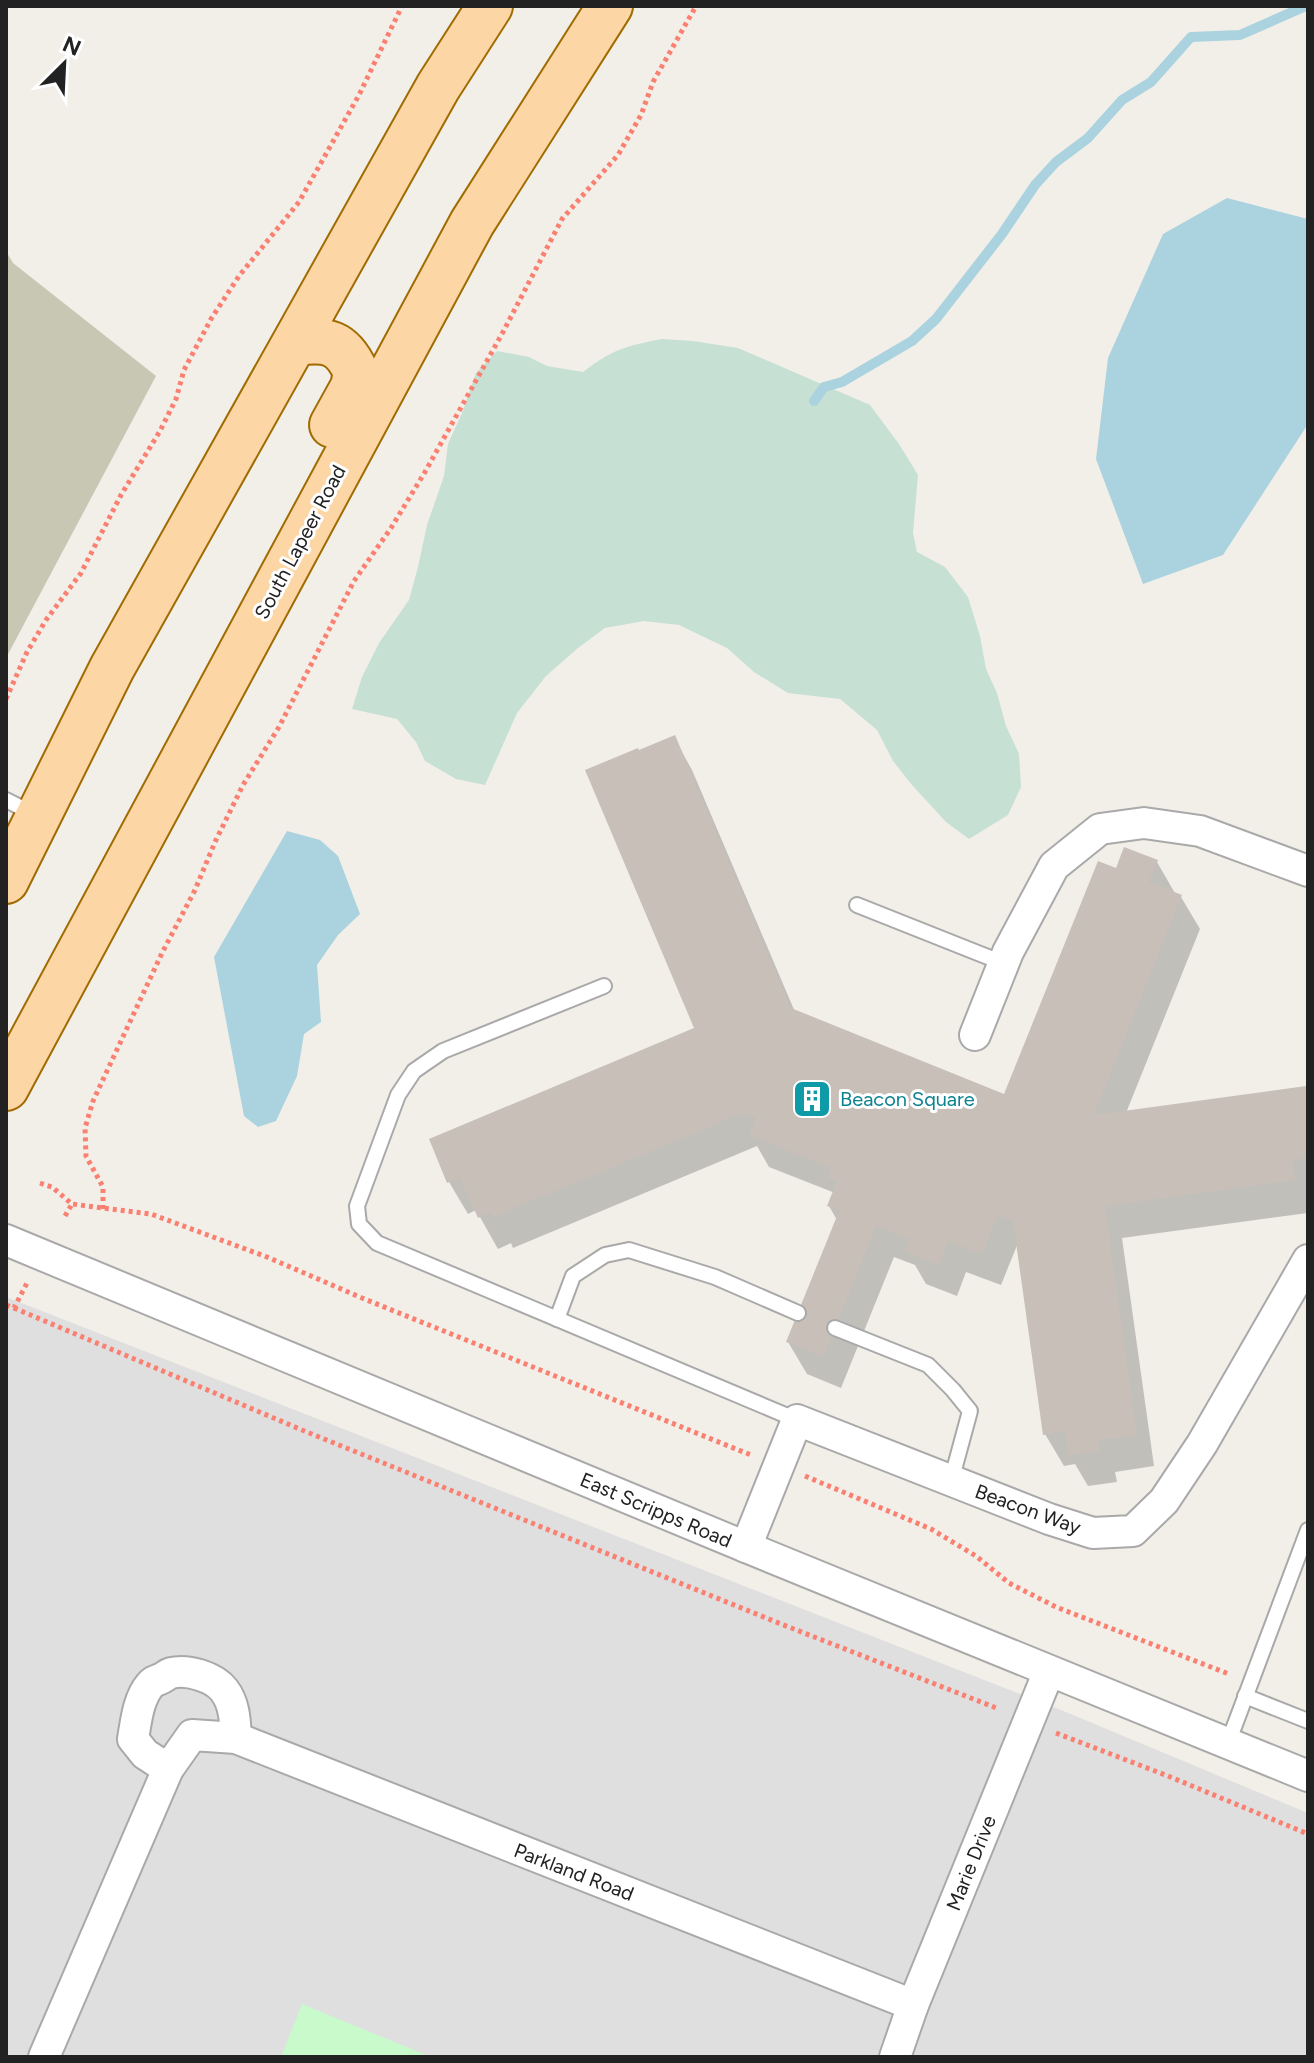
<svg xmlns="http://www.w3.org/2000/svg" width="1314" height="2063" font-family="Figtree,sans-serif">
<rect width="100%" height="100%" fill="#f2efe9"/>
<!-- residential -->
<path fill="#e0dfdf" d="M6,1297L1061,1710L1308,1813V2057H6Z"/>
<!-- construction -->
<path fill="#c7c7b4" d="M6,251L13,263L156,376L6,658Z"/>
<!-- wetland -->
<path fill="#c6e0d4" d="M662,339L693,341L738,348L870,405L899,444L918,475L913,533L917,552L945,567L968,597L980,636L986,669L997,693L1006,726L1019,754L1021,787L1008,815L969,839L946,822L912,785L893,761L877,730L840,699L788,693L754,672L727,648L679,625L644,621L605,628L578,648L546,676L517,713L485,785L456,779L425,761L416,742L397,719L352,709L362,677L379,643L409,600L418,567L427,525L444,476L448,444L462,413L476,373L497,351L529,357L547,366L583,372C613,349 626,346 662,339Z"/>
<!-- park -->
<path fill="#c8facc" d="M302,2004L431,2057H281Z"/>
<!-- water -->
<g fill="#aad3df">
<path d="M1227,198L1308,219V424L1223,555L1143,584L1096,459L1108,358L1163,234Z"/>
<path d="M287,831L320,840L338,856L360,914L338,935L317,965L321,1022L304,1034L297,1076L276,1121L258,1127L244,1116L214,957Z"/>
</g>
<!-- shadow -->
<path fill="#0003" d="M674,738L692,770L795,1012L1005,1096L1117,871L1157,862L1176,895L1181,897L1200,929L1126,1113L1305,1088L1308,1094V1213L1122,1238L1154,1466L1115,1472L1117,1482L1088,1486L1075,1464L1064,1466L1045,1434L1018,1243L1001,1285L966,1272L957,1296L926,1284L915,1265L894,1257L841,1388L807,1374L788,1342L837,1220L829,1206L835,1193L769,1167L757,1146L513,1248L511,1243L498,1249L476,1210L468,1214L449,1182L696,1029L638,753Z"/>
<g fill="none" stroke-linecap="round" stroke-linejoin="round">
<!-- stream -->
<path stroke="#aad3df" stroke-width="10" d="M814,401L824,387L842,382L912,341L936,319L1002,234L1035,185L1056,162L1088,138L1122,100L1151,82L1191,37L1240,35L1306,6"/>
</g>
<!-- building -->
<path fill="#c7bfb8" d="M675,735L791,1008L1004,1094L1098,861L1116,868L1124,847L1158,860L1149,882L1182,895L1094,1115L1306,1086L1308,1104V1158L1293,1160L1295,1180L1105,1206L1137,1435L1098,1440L1100,1451L1068,1455L1065,1431L1043,1435L1013,1221L998,1215L982,1254L948,1241L939,1266L905,1252L910,1240L876,1226L823,1357L786,1342L839,1211L827,1206L837,1181L827,1178L831,1168L749,1135L756,1118L743,1113L493,1217L491,1212L478,1218L460,1178L447,1183L429,1139L694,1028L585,770L638,748L639,750Z"/>
<g fill="none" stroke-linecap="round" stroke-linejoin="round">
<!-- service casing -->
<g stroke="#a9a9a9" stroke-width="18">
<g id="service">
<path d="M6,800L34,814"/>
<path d="M857,905L1003,963"/>
<path d="M604,986L443,1051L414,1071L398,1095L357,1206L359,1224L377,1243L797,1420"/>
<path d="M557,1319L573,1276L605,1255L629,1250L715,1277L798,1313"/>
<path d="M835,1328L928,1365L953,1390L970,1411L951,1481"/>
<path d="M1245,1696L1308,1721"/>
<path d="M1228,1743L1308,1530"/>
</g>
</g>
<!-- minor casing -->
<g stroke="#a9a9a9" stroke-width="34">
<g id="minor">
<path d="M975,1035L1008,952L1054,866L1100,829L1144,823L1200,831L1308,871"/>
<path d="M6,1240L746,1547L1308,1776"/>
<path d="M746,1547L797,1420L1049,1519L1093,1533L1133,1531L1164,1501L1202,1444L1308,1260"/>
<path d="M168,1769L145,1754L133,1739C136,1722 138,1699 150,1685C154,1680 154,1682 160,1679C164,1678 167,1674 171,1673C188,1669 214,1677 224,1690C235,1704 235,1722 236,1738"/>
<path d="M44,2057L168,1769L192,1735L236,1738L913,2005"/>
<path d="M895,2057L913,2005L1049,1671"/>
</g>
</g>
<!-- primary casing -->
<g stroke="#a06b00" stroke-width="48">
<g id="primary">
<path d="M296,343C327,339 342,341 356,372L353,387L332,425"/>
<path d="M6,881L112,668L438,87L490,6"/>
<path d="M6,1088L472,223L610,6"/>
</g>
</g>
<!-- path -->
<g stroke="#fa8072" stroke-width="5" stroke-dasharray="4 4" stroke-linecap="butt">
<path d="M6,699L27,652L46,620L81,573L121,495L160,431L176,399L184,370L211,319L239,276L299,202L359,95L402,6"/>
<path d="M40,1183L52,1187L72,1204L151,1214L267,1257L362,1298L751,1455"/>
<path d="M103,1209V1187L86,1156L85,1128L93,1101L162,953L195,890L215,842L243,785L279,727L354,581L391,528L425,472L503,332L562,219L618,155L641,115L653,82L696,6"/>
<path d="M65,1216L72,1204"/>
<path d="M6,1305L14,1308L28,1281"/>
<path d="M14,1308L302,1430L781,1624L999,1709"/>
<path d="M805,1476L931,1529L976,1556L1009,1583L1056,1607L1229,1674"/>
<path d="M1056,1733L1168,1776L1308,1834"/>
</g>
<!-- service -->
<use href="#service" stroke="#fff" stroke-width="14"/>
<!-- minor -->
<use href="#minor" stroke="#fff" stroke-width="30"/>
<!-- primary -->
<use href="#primary" stroke="#fcd6a4" stroke-width="44"/>
</g>
<!-- icons -->
<defs>
<g id="building-square" transform="scale(2)"><rect x="-9" y="-9" width="18" height="18" rx="4" fill="#0f9aa8" stroke="#fff"/><path d="M-4-6H4V6H1V3H-1V6H-4ZM-2.5-4.3h1.7v1.8h-1.7ZM.8-4.3h1.7v1.8H.8ZM-2.5-1h1.7V.8h-1.7ZM.8-1h1.7V.8H.8Z" fill="#fff"/></g>
</defs>
<g fill-rule="evenodd">
<use href="#building-square" x="812" y="1099"/>
</g>
<g text-anchor="middle" stroke-width="6" stroke-linejoin="round" paint-order="stroke">
<!-- street labels -->
<g font-size="20" fill="#222" stroke="#fff">
<text transform="translate(300 542) rotate(-62)" y="7">South Lapeer Road</text>
<text transform="translate(1028 1509) rotate(20)" y="7">Beacon Way</text>
<text transform="translate(656 1510) rotate(23)" y="7">East Scripps Road</text>
<text transform="translate(971 1863) rotate(-68)" y="7">Marie Drive</text>
<text transform="translate(574 1872) rotate(21)" y="7">Parkland Road</text>
</g>
<!-- culture labels -->
<g font-size="20" fill="#0d838f" stroke="#fff" text-anchor="start">
<text x="840" y="1106">Beacon Square</text>
</g>
</g>
<!-- border -->
<rect width="1314" height="2063" fill="none" stroke="#222222" stroke-width="16"/>
<!-- north arrow -->
<g transform="translate(64 64) rotate(24)" stroke="#ffffff" stroke-width="6" paint-order="stroke">
<path d="M0-6L14 30L0 20L-14 30Z" fill="#222222"/>
<text y="-12" font-size="22" font-weight="bold" text-anchor="middle" fill="#222222">N</text>
</g>
</svg>
